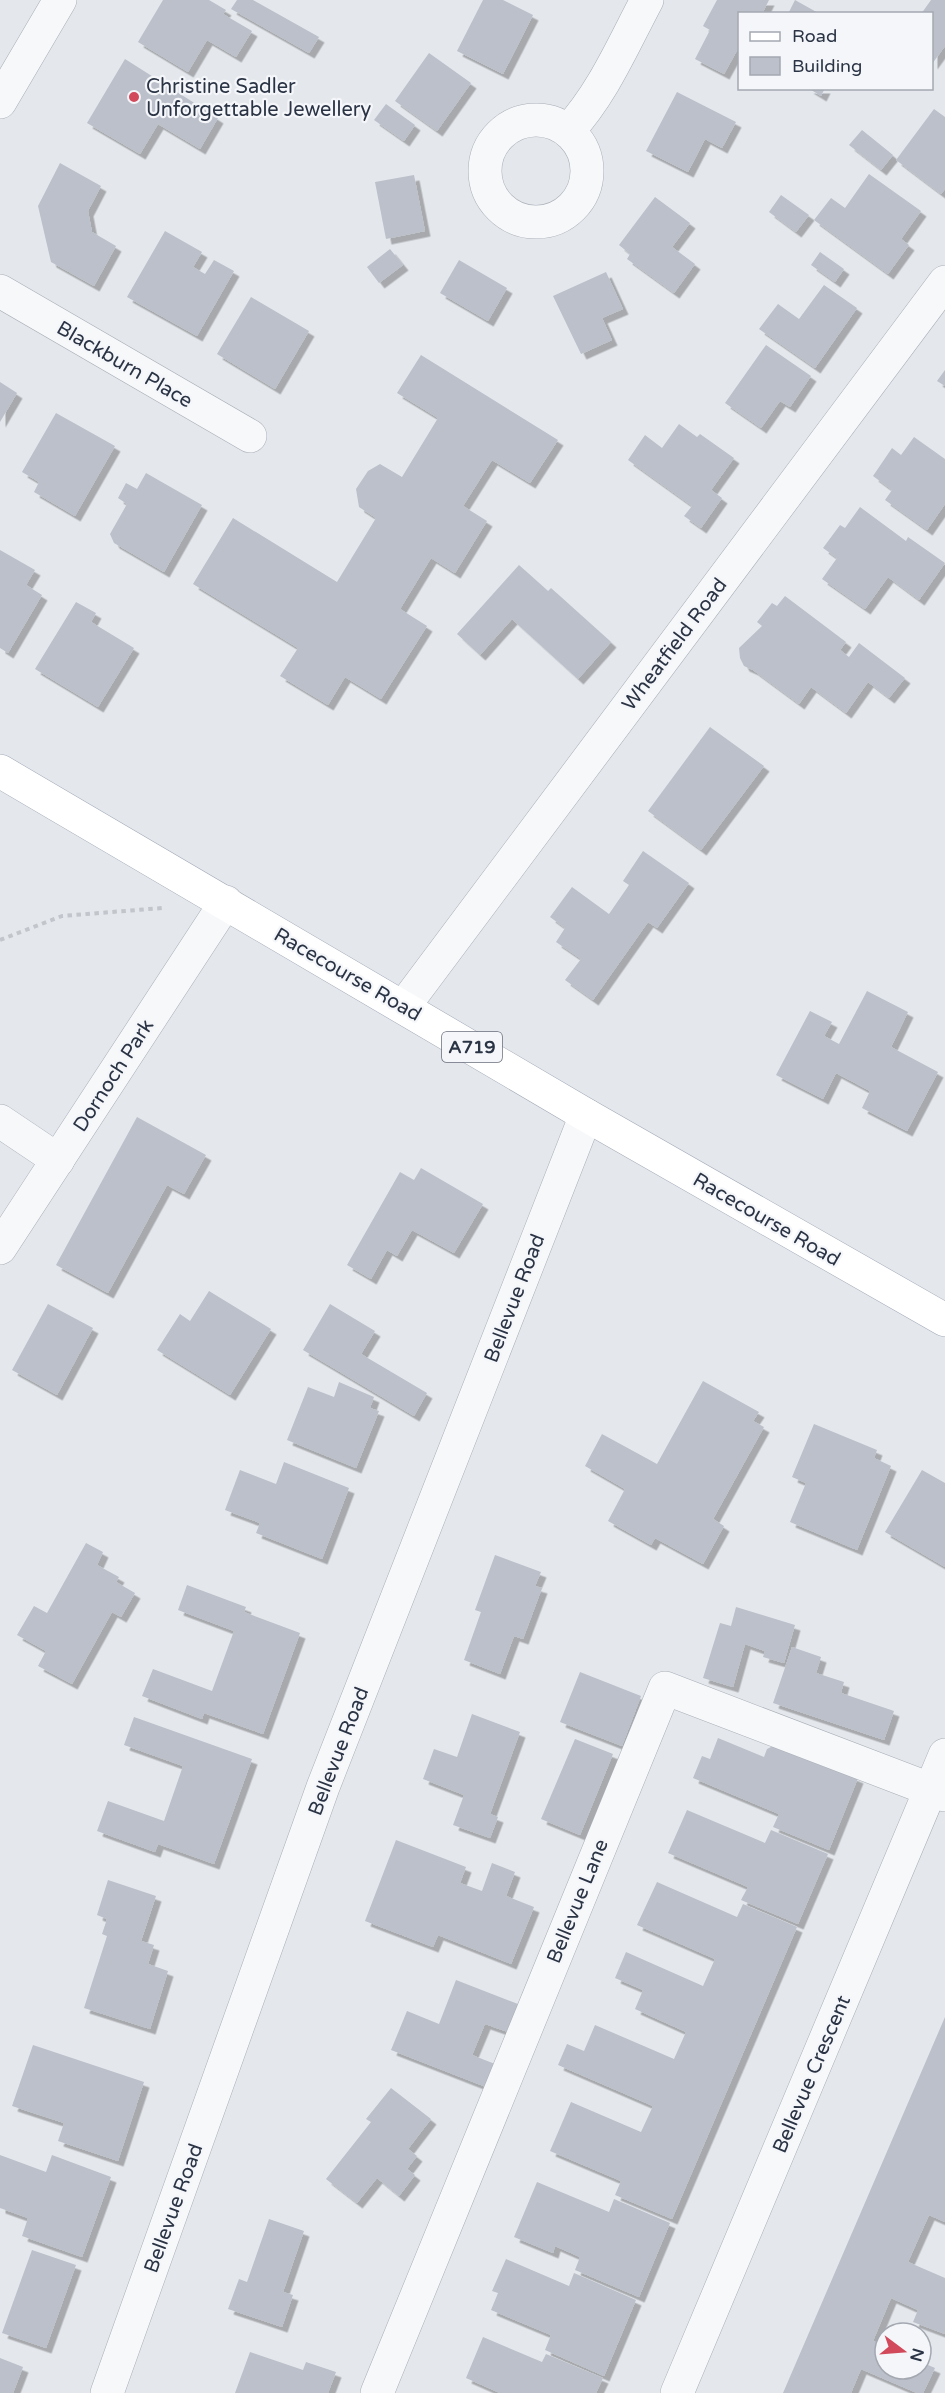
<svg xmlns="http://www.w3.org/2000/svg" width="945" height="2393" font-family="'Varela Round',sans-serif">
<defs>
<filter id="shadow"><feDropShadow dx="5.5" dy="5.5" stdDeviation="0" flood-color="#0004"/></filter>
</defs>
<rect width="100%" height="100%" fill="#e4e7ec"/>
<!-- building -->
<g fill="#bbc0ca" filter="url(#shadow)">
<path d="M163,0H209L226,10L223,14L252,31L236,57L207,40L188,72L138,42Z"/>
<path d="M237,0H253L319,37L309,53L231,9Z"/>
<path d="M483,0H503L533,15L503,74L457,51Z"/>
<path d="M717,0H769L762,14H740V45L724,74L695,59L710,30L703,26Z"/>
<path d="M795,0L820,14H788Z"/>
<path d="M931,0H945V46L932,64V14H921Z"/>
<path d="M429,53L471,83L437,131L395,101Z"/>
<path d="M125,59L218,118L200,149L158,124L140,154L87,123Z"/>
<path d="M808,88H825L821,96Z"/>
<path d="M677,92L736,122L722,148L705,139L688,172L646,151Z"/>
<path d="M386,104L415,125L404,141L374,120Z"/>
<path d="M934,109L945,117V189L941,194L896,160Z"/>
<path d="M862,130L893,155L881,170L849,145Z"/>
<path d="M60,163L101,186L88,211L92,232L116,246L94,286L51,262L38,206Z"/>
<path d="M869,174L921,211L901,239L909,245L888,274L814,220L831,198L845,208Z"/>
<path d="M414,175L425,231L386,239L375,182Z"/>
<path d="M781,195L809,215L796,232L769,212Z"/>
<path d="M655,197L690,223L672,247L695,264L674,293L627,259L630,254L619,245Z"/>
<path d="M165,231L202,252L193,267L205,274L214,260L234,271L197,336L127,297Z"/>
<path d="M390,249L403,265L379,283L367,267Z"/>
<path d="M820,252L844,269L835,282L811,265Z"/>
<path d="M459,260L507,288L488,321L440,293Z"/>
<path d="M606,272L623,309L602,318L612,340L581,354L553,296Z"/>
<path d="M824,285L857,308L815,368L759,329L778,304L799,319Z"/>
<path d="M251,297L309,331L275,389L217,354Z"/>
<path d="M766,345L811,376L790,407L780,401L761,428L725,403Z"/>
<path d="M421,355L558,440L530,483L492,460L463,506L487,521L455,573L431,558L400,609L427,626L381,699L345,677L328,705L280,676L298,648L193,584L233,518L337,582L376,518L359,507L356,489L368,471L380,464L402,477L438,418L397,393Z"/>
<path d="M945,370V386L937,381Z"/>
<path d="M0,382L17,393L0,422Z"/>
<path d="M56,413L115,446L75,516L34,492L39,482L22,472Z"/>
<path d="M679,424L697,437L700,434L734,458L711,490L722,498L701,528L684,516L692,506L628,460L645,435L662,448Z"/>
<path d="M914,437L945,459V504L927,530L885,500L892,490L873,476L892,448L901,455Z"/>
<path d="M146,473L202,505L164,572L114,543L110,534L127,504L118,498L126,483L137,489Z"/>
<path d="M860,507L906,541L908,537L945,563L919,600L888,577L865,609L822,579L837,558L823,548L840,525L845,528Z"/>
<path d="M0,550L35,570L26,585L42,595L8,653L0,648Z"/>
<path d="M519,565L548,591L551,588L611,642L578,679L512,619L480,655L457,634Z"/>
<path d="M785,596L846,642L840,650L849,657L859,643L905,678L889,698L868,682L846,713L811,687L799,704L753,670L744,666L740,658L739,648L762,626L757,622L772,603L777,606Z"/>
<path d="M76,602L96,613L91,622L134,648L98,707L35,669Z"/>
<path d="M710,727L764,766L701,850L648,811Z"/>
<path d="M643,851L689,883L657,928L648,922L593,1000L565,980L581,959L556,942L565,928L550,917L572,887L609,914L629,885L623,881Z"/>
<path d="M867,991L908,1012L891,1047L938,1072L907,1131L862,1108L870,1091L836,1073L823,1099L776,1075L810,1011L832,1022L824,1036L839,1044Z"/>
<path d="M137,1117L206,1155L184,1194L167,1185L108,1293L56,1265Z"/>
<path d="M421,1168L483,1204L454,1253L412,1230L397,1256L387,1250L371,1279L347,1265L400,1172L414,1180Z"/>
<path d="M209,1291L271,1329L230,1395L157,1350L180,1314L190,1321Z"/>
<path d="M48,1304L93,1328L57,1395L12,1370Z"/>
<path d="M330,1304L375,1331L361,1354L427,1393L414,1416L303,1350Z"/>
<path d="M703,1381L759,1412L753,1421L764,1427L713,1519L724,1526L703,1564L655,1538L651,1545L608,1521L625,1489L585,1466L602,1434L657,1464Z"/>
<path d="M339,1382L374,1397L370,1408L379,1411L356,1468L287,1440L308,1387L334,1397Z"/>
<path d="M814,1424L877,1450L874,1458L891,1466L857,1550L790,1522L806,1483L792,1477Z"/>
<path d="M284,1462L349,1488L322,1559L256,1533L260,1523L225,1510L240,1470L276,1484Z"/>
<path d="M922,1470L945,1483V1567L885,1532Z"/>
<path d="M86,1543L103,1552L97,1565L119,1577L116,1582L135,1593L121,1617L112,1612L72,1684L38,1666L46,1651L17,1635L34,1606L47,1613Z"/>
<path d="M495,1555L541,1572L535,1586L542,1588L523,1639L514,1636L500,1674L464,1660L481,1612L475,1610Z"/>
<path d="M187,1585L246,1607L244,1612L300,1633L263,1734L204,1713L202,1719L142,1696L153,1669L212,1691L234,1631L178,1610Z"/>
<path d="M736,1607L795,1625L784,1663L763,1657L765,1651L745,1644L733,1687L703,1678L720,1623L731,1626Z"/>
<path d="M792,1647L821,1657L816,1673L844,1682L841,1693L894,1711L884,1740L773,1703Z"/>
<path d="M580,1672L641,1696L622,1746L560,1722Z"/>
<path d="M472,1714L520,1732L490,1814L498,1817L490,1838L453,1825L464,1795L423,1779L434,1749L457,1757Z"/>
<path d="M134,1717L252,1759L214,1864L158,1844L155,1852L97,1831L108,1801L164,1821L183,1766L124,1745Z"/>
<path d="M718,1738L764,1757L767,1749L777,1744L858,1778L829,1850L773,1827L779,1814L693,1778L702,1756L710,1759Z"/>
<path d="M575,1739L613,1754L580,1835L541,1819Z"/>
<path d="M687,1810L765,1843L771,1830L828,1854L798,1924L741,1900L748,1887L668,1853Z"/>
<path d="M396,1840L466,1867L460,1883L482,1891L492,1863L515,1872L506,1896L534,1907L511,1964L438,1935L433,1947L365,1921Z"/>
<path d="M108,1880L156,1896L141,1941L154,1945L148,1964L168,1971L150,2029L84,2008L107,1936L102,1934L107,1919L97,1915Z"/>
<path d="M657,1882L737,1917L743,1904L797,1927L672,2219L615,2195L621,2181L550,2151L571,2102L641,2132L653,2106L558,2065L567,2044L584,2051L595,2025L674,2059L686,2032L635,2009L643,1990L615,1978L626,1952L703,1986L715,1959L637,1925Z"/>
<path d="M456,1980L518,2004L508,2032L485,2024L472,2055L495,2064L486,2087L391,2050L407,2011L439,2024Z"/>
<path d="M945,2017V2222L929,2215L908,2262L945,2278V2334L913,2322L918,2310L891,2298L873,2341L885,2346V2369H921V2362L935,2368L923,2393H917L861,2369L851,2393H783Z"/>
<path d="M33,2045L144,2082L118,2161L58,2141L64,2123L12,2106Z"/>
<path d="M391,2088L431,2119L408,2149L417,2156L407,2169L415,2175L399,2196L377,2178L357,2203L326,2179L371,2122L366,2119Z"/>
<path d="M0,2155L46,2172L52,2155L111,2177L82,2257L22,2236L28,2218L0,2208Z"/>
<path d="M537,2182L609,2212L614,2199L670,2223L639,2297L575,2270L580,2257L555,2246L553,2253L514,2237Z"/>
<path d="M269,2219L304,2231L283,2292L293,2295L282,2327L228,2309L239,2279L247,2282Z"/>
<path d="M32,2250L76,2265L46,2348L2,2333Z"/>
<path d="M506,2259L569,2286L574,2273L636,2300L604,2376L545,2350L551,2335L491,2310L498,2293L492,2291Z"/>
<path d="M483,2337L542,2362L546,2354L603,2378L596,2393H500L466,2378Z"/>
<path d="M250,2352L303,2370L306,2362L336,2372L328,2393H235Z"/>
<path d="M0,2358L23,2367L13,2393H0Z"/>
</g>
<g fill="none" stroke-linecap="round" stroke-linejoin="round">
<!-- minor casing -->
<g stroke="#a9aeb7" stroke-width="34">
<g id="minor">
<path d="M0,102L60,0"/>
<circle cx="536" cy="171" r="51"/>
<path d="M568,131C603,93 623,45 647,0"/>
<path d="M0,291L250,436"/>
<path d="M404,1006L945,282"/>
<path d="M0,1121L58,1160"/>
<path d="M0,1248L226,902"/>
<path d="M107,2393L323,1787L586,1115"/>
<path d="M377,2393L665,1688L945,1795"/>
<path d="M677,2393L945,1755"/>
</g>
</g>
<!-- major casing -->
<g stroke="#a3abb8" stroke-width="34">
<path id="major" d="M0,771L586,1115L945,1320"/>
</g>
<!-- path -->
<path stroke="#c2c5cb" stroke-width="4" stroke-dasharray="4.5 4.5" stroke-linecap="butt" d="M0,940L62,916L162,908"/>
<!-- minor -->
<use href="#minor" stroke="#f7f8fa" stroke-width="33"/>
<!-- major -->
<use href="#major" stroke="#fff" stroke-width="33"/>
</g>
<!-- markers -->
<circle fill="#d1495b" stroke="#f4f6f9" stroke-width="2" cx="134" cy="97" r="6"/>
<g text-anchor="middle" stroke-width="4.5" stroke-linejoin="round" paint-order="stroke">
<!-- shield labels -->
<rect fill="#f4f6f9" stroke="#676e7b" stroke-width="1.5" x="442" y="1032" width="60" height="30" rx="4.5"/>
<g font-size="18" font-weight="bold" fill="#2b3445">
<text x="472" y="1053">A719</text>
</g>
<!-- poi labels -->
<g font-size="20" fill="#2b3445" stroke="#f4f6f9" text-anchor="start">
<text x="146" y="93">Christine Sadler<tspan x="146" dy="23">Unforgettable Jewellery</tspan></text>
</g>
<!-- street labels -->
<g font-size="20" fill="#2b3445" stroke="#f4f6f9">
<text transform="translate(125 364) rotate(30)" y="7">Blackburn Place</text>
<text transform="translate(674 644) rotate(-53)" y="7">Wheatfield Road</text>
<text transform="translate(348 974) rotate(30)" y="7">Racecourse Road</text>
<text transform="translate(113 1075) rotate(-57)" y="7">Dornoch Park</text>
<text transform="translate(767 1219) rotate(30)" y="7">Racecourse Road</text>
<text transform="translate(514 1298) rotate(-69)" y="7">Bellevue Road</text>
<text transform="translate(338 1751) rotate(-69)" y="7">Bellevue Road</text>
<text transform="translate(577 1901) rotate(-68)" y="7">Bellevue Lane</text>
<text transform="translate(811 2074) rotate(-67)" y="7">Bellevue Crescent</text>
<text transform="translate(173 2208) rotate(-70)" y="7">Bellevue Road</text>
</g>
</g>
<!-- legend -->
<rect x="738" y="12" width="195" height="78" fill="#f4f6f9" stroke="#a4a8b1" stroke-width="1.5"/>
<rect x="750" y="32" width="30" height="9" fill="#ffffff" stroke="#a4a8b1" stroke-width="1.5"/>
<text x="792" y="42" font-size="18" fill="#2b3445">Road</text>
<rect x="750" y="57" width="30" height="18" fill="#bbc0ca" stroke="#a4a8b1" stroke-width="1.5"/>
<text x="792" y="72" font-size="18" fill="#2b3445">Building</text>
<!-- north arrow -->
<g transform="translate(903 2351) rotate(106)"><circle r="28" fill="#f4f6f9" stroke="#a4a8b1" stroke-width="1.5"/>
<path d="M0-4.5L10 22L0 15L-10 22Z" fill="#d1495b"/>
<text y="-9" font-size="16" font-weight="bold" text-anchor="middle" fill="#2b3445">N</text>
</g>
</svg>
